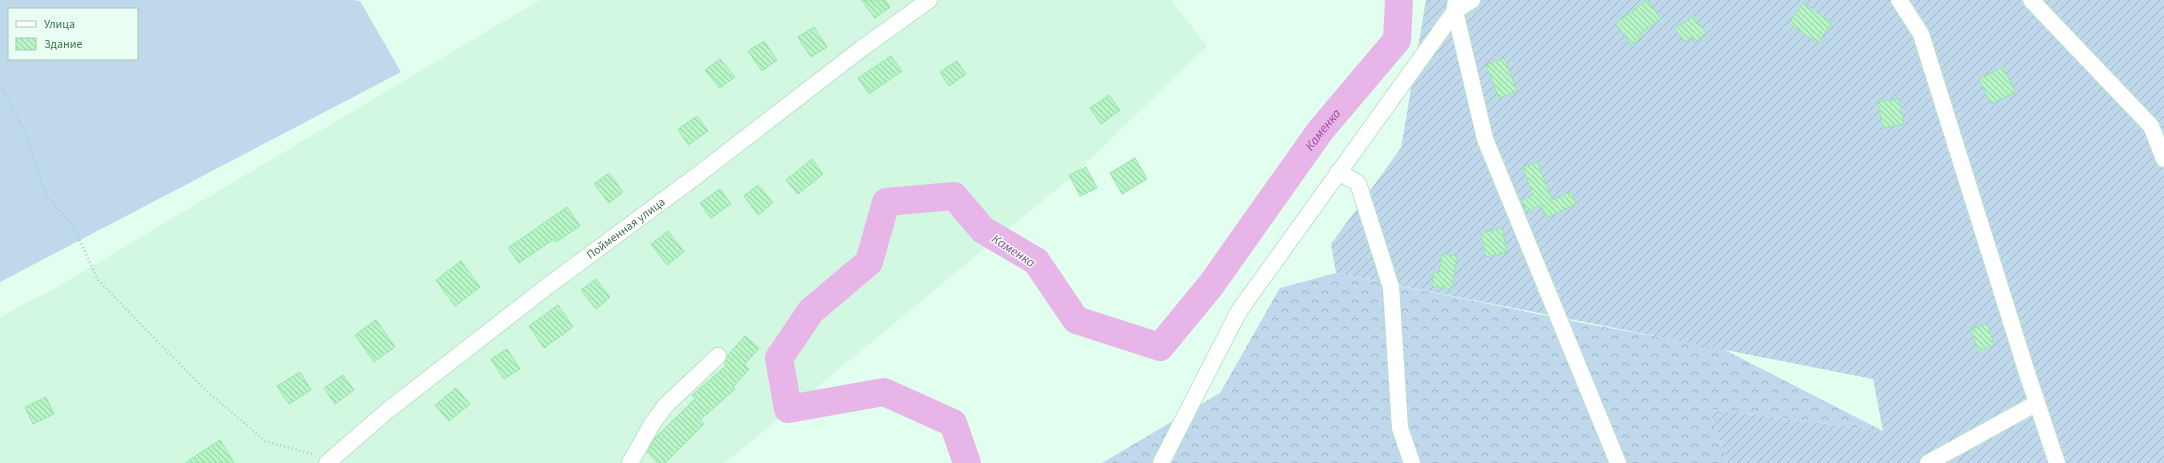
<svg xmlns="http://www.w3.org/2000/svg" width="2164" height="463" font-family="'Source Sans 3',sans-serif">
<defs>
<pattern id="forest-crowns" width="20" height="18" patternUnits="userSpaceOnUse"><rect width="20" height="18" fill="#bfd8ec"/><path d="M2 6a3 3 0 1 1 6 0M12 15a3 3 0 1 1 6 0" fill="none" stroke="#9db4c2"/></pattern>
<pattern id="garden-furrows" width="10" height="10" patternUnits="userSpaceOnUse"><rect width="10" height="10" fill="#bfd8ec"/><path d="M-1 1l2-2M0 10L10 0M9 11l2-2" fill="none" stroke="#9db4c2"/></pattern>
<pattern id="building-back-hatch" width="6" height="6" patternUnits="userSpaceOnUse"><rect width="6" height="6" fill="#b7f5c6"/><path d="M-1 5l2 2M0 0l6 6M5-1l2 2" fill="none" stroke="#97cba3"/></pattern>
</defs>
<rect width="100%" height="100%" fill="#e1feee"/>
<!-- residential -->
<path fill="#d2f8e2" d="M540,0H1171L1207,46L1075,174L725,463H0V317L52,290Z"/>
<!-- grass -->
<path fill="#bfd8ec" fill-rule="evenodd" d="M0,0H353L360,1L401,72L0,282ZM9,9H137V59H9Z"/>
<!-- forest -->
<path fill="url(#forest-crowns)" d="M1336,273L1587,324L1721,348L1883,431L1708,409L1728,463H1102L1220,393L1280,288Z"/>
<!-- garden -->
<path fill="url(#garden-furrows)" d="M1426,0H2164V463H1728L1708,409L1883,431L1873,379L1336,273L1331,244L1401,148Z"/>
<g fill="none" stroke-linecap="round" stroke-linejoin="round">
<!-- river -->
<path stroke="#e8b5e8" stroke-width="28" id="s1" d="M967,463L953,423L884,392L788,409L779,358L811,311L869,262L886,202L954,196L983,230L1036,261L1076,320L1160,347L1211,285L1320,131L1397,40L1399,0"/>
</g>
<!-- building -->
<g fill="url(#building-back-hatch)" stroke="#96e8a9">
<path d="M861,0H885L890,7L875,18Z"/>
<path d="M1647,0L1661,19L1639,34L1642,37L1631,45L1616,23Z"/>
<path d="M1803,3L1832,23L1818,43L1789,23Z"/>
<path d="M1693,16L1706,33L1695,42L1692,37L1685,42L1675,29Z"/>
<path d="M814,27L827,47L811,57L798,37Z"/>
<path d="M764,41L777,60L762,71L748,51Z"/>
<path d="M891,56L902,71L869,94L858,78Z"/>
<path d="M1504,58L1517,91L1499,98L1486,65Z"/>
<path d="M720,59L735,77L720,88L705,70Z"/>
<path d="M957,61L966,74L949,86L940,72Z"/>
<path d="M2003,67L2015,92L1991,104L1979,79Z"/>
<path d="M1109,95L1120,110L1101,124L1090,108Z"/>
<path d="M1899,99L1904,124L1883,128L1878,102Z"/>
<path d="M697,116L708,131L688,145L678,129Z"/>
<path d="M1135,158L1147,179L1122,194L1110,173Z"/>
<path d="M812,159L823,174L798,194L786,180Z"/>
<path d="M1537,162L1552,200L1571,192L1576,204L1546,218L1541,205L1527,212L1522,200L1533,195L1523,167Z"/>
<path d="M1086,167L1097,188L1080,196L1069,175Z"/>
<path d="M609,173L623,192L609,203L594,184Z"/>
<path d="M758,185L773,203L758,215L744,196Z"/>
<path d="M720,189L731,204L711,218L700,203Z"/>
<path d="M567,207L580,226L556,242L554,239L519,263L508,248Z"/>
<path d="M1502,228L1507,252L1486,257L1481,233Z"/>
<path d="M668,231L684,252L667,265L651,244Z"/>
<path d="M1442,254L1457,256L1452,289L1432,286L1434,272L1439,273Z"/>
<path d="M461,261L480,287L455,306L436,280Z"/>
<path d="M596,279L610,297L596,309L581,290Z"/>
<path d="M558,305L573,327L544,348L529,326Z"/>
<path d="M376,320L395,347L374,362L355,335Z"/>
<path d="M1987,324L1994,345L1978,351L1971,329Z"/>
<path d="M745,336L759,348L744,365L749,369L733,387L735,389L700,420L704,424L665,463H658L647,452L655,438L695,399L692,395L727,365L725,363L727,356Z"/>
<path d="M507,349L520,369L504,379L491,359Z"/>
<path d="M300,372L311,390L289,404L277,386Z"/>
<path d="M343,375L354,390L335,404L324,388Z"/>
<path d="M456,388L470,404L449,421L435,405Z"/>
<path d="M46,397L54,414L33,424L25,407Z"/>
<path d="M220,440L234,463H185Z"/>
</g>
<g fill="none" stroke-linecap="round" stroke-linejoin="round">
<!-- minor casing -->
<g stroke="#bde2c9" stroke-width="18">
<g id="minor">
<path d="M1899,0L1921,34L2028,376L2057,463"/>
<path d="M2031,0L2151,126L2164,159"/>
<path d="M1455,5V11L1485,139L1618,463"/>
<path d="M1338,172L1358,183L1391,287L1400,428L1412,463"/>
<path id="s2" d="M327,463L387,411L545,288L699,174L861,49L929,0"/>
<path d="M630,463L652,424L666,405L718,356"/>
<path d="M1161,463L1239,311L1455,11L1472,0"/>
<path d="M1928,463L2037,403"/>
</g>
</g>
<!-- path -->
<path stroke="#9ad9a9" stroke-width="2.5" stroke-dasharray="1 3" stroke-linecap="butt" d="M0,85L23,128L45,193L74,228L98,280L201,386L265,441L315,455"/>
<!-- minor -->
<use href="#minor" stroke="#fff" stroke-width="16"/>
</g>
<g text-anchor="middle" stroke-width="3" stroke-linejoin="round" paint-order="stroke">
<!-- street labels -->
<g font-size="12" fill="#467650" stroke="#e9fff3">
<text dy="4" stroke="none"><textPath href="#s2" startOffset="380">Пойменная улица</textPath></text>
</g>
<!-- water labels -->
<g font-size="13" font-style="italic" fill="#a147a0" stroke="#e9fff3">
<text dy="5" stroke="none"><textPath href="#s1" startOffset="1068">Каменка</textPath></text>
<text transform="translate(1014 250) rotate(33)" y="5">Каменка</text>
</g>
</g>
<!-- legend -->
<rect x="8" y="8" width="130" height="52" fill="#e9fff3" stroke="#a8c8b2"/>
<rect x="16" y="21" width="20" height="6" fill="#ffffff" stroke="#a8c8b2"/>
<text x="44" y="28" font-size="12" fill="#467650">Улица</text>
<rect x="16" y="38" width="20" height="12" fill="url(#building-back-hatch)" stroke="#a8c8b2"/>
<text x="44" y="48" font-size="12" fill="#467650">Здание</text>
</svg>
